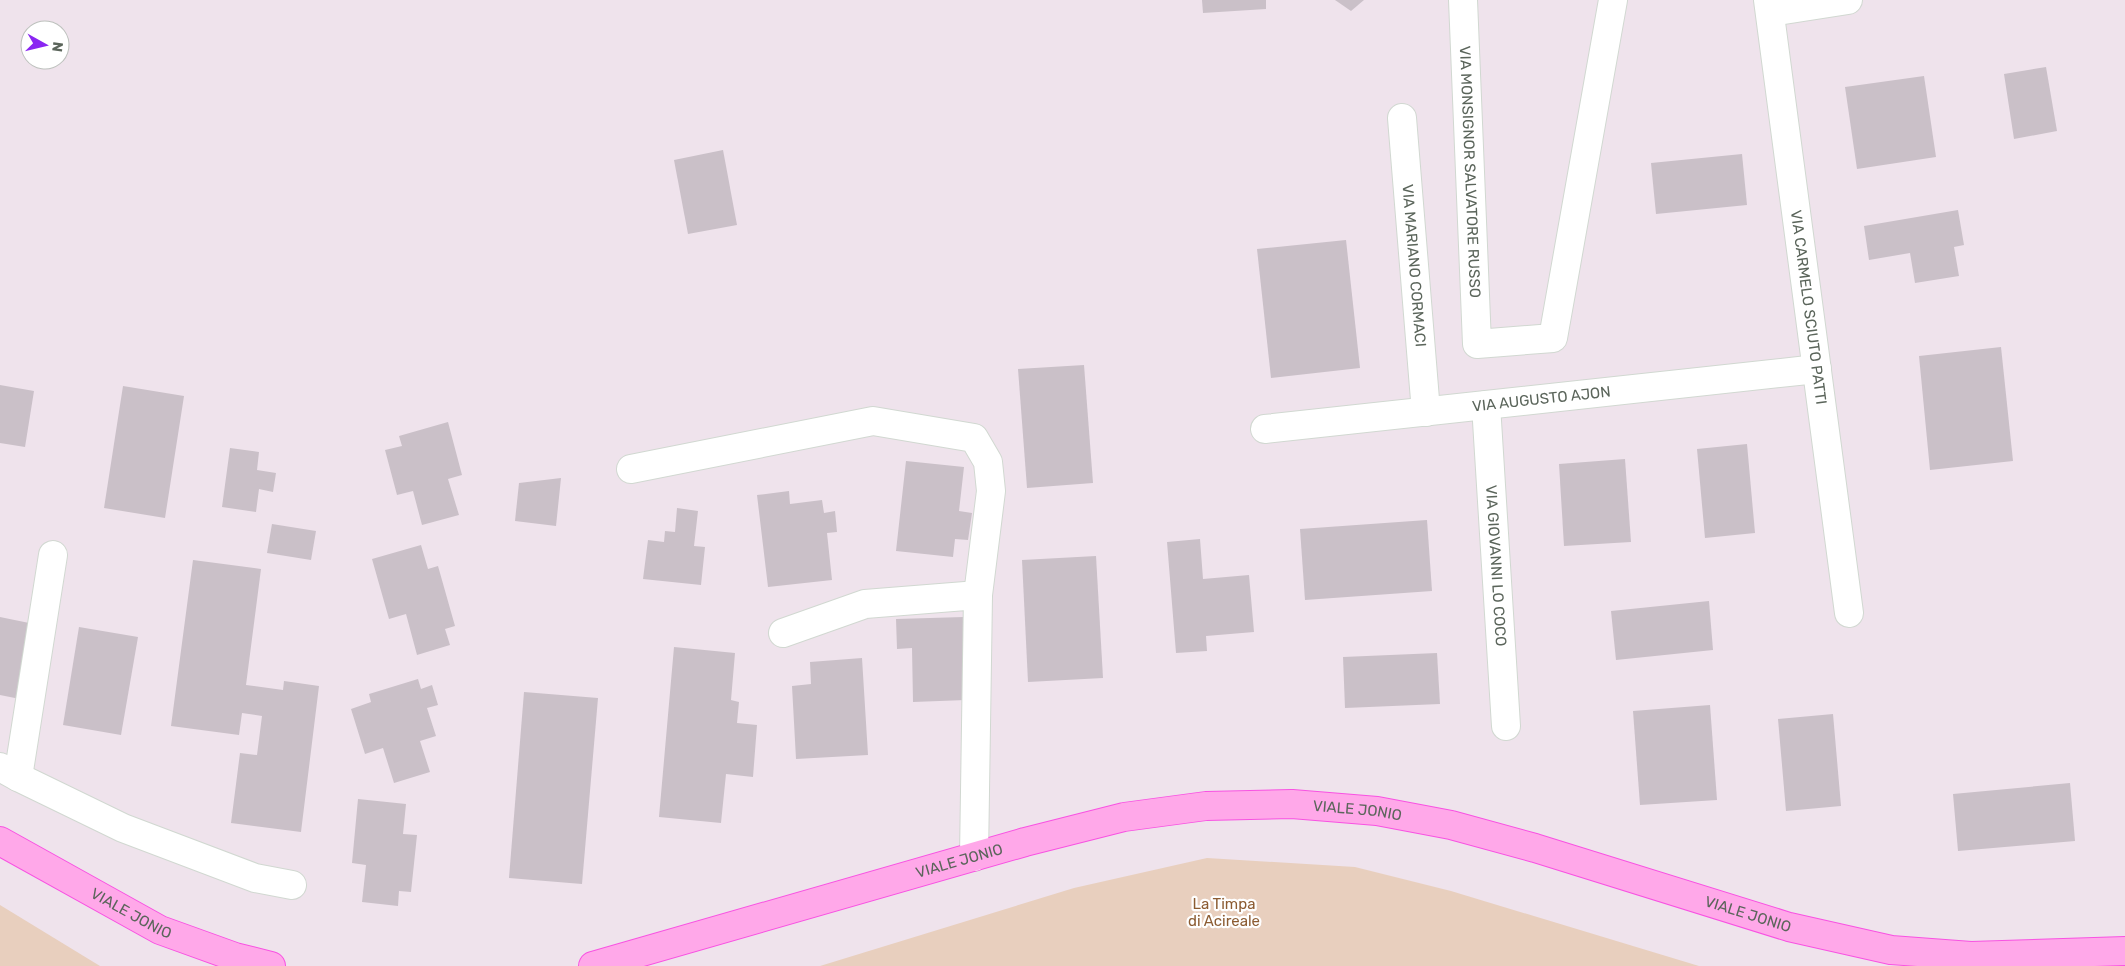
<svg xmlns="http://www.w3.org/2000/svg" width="2125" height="966" font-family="Rubik,sans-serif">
<rect width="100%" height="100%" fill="#efe3ec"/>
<!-- green -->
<g fill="#e8cfbe">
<path d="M1207,858L1355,867L1451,891L1699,966H820L1074,888Z"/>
<path d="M0,905L100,966H0Z"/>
</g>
<!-- building -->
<g fill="#cac0c8">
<path d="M1202,0H1266V9L1203,13Z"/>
<path d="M1335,0H1364L1351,11Z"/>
<path d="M2046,67L2057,131L2014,139L2004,74Z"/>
<path d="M1924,76L1936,157L1857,169L1845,87Z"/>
<path d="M723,150L737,225L688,234L674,160Z"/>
<path d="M1742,154L1747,205L1656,214L1651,163Z"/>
<path d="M1958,210L1964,245L1954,247L1959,276L1915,283L1910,253L1869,260L1864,226Z"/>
<path d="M1346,240L1360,368L1271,378L1257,249Z"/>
<path d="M2001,347L2013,461L1930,470L1919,356Z"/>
<path d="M1084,365L1093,483L1027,488L1018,369Z"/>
<path d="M0,385L34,391L25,447L0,443Z"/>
<path d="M123,386L184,396L165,518L104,508Z"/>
<path d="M448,422L462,475L448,479L459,515L422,525L413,491L397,495L385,450L402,446L399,436Z"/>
<path d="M1747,444L1755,533L1705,538L1697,449Z"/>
<path d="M230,448L259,452L257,470L276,473L273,492L259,489L256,512L222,507Z"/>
<path d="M1625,459L1631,542L1564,546L1559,464Z"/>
<path d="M906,461L964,467L959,511L972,513L968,540L955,539L953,557L896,551Z"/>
<path d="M561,478L556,526L515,521L519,483Z"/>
<path d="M789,491L790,504L822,500L824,513L835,511L837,532L827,533L832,580L768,587L757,495Z"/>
<path d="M677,508L698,511L694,546L705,547L701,585L643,579L648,540L664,542L665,531L675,532Z"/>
<path d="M1427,520L1432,591L1305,600L1300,529Z"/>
<path d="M272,524L316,531L311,560L267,553Z"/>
<path d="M1200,539L1203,579L1249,575L1254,632L1206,636L1207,651L1176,653L1167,542Z"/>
<path d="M421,545L428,569L438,566L455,626L445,629L450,645L417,655L406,614L389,619L372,559Z"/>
<path d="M1096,556L1103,678L1028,682L1022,560Z"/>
<path d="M193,560L261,569L246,685L283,690L284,681L319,686L301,832L231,823L240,753L257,755L262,716L242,713L239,735L171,726Z"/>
<path d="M1709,601L1713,650L1616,660L1611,611Z"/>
<path d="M0,617L34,624L20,699L0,695Z"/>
<path d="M964,617L966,700L913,702L912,648L897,649L896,619Z"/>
<path d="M79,627L138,637L121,735L63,725Z"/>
<path d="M674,647L735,653L731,700L739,702L737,723L757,725L753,777L726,774L721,823L659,817Z"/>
<path d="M1437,653L1440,704L1345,708L1343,657Z"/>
<path d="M862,658L868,755L796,759L792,686L811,684L810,662Z"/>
<path d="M418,679L421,689L432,685L438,705L427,708L436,736L420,741L430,772L394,783L383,748L365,754L351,709L371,702L369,694Z"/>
<path d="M524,692L598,698L582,884L509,878Z"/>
<path d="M1710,705L1717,800L1640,805L1633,711Z"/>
<path d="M1833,714L1841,806L1786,811L1778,719Z"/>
<path d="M2070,783L2075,841L1958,851L1953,794Z"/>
<path d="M358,799L406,804L403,834L417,835L411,892L399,891L398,906L362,902L366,865L352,863Z"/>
</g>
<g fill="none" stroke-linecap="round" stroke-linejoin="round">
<!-- street casing -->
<g stroke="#d1d8d1" stroke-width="30">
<g id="street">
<path id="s1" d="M1463,0L1477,344L1553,338L1613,0"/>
<path id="s2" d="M1768,0L1849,613"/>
<path d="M1770,12L1848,0"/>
<path id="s3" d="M1402,118L1426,412"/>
<path id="s4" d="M1486,405L1506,726"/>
<path id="s5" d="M1265,429L1817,369"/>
<path d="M631,469L873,421L974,438L988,462L991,491L978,595"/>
<path d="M783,633L865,604L978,595L974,857"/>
<path d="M0,767L18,777L123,828L255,878L292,885"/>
<path d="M18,777L53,555"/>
</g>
</g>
<!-- primary casing -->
<g stroke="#f852e2" stroke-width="30">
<g id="primary">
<path id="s6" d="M0,841L160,930L235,957L271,966"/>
<path id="s7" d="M593,966L1025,842L1124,817L1206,806L1292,804L1377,811L1451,825L1535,848L1789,927L1891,950L1971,956L2125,951"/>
</g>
</g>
<!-- street -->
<use href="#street" stroke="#fff" stroke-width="28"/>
<!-- primary -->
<use href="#primary" stroke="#ffa8e9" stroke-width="28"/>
</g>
<g text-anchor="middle" stroke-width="4.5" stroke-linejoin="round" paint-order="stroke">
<!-- street labels -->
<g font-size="15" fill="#5b655b" stroke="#fff">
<text dy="5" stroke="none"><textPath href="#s1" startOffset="172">VIA MONSIGNOR SALVATORE RUSSO</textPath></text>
<text dy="5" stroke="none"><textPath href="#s3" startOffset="148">VIA MARIANO CORMACI</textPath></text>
<text dy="5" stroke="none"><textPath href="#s2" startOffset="310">VIA CARMELO SCIUTO PATTI</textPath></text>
<text dy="5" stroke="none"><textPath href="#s5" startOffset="278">VIA AUGUSTO AJON</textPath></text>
<text dy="5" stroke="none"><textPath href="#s4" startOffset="161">VIA GIOVANNI LO COCO</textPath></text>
<text dy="5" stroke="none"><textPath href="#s7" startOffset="786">VIALE JONIO</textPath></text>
<text dy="5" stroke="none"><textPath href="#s7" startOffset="381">VIALE JONIO</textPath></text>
<text dy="5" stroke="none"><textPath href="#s6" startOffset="150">VIALE JONIO</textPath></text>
<text dy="5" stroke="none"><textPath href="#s7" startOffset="1191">VIALE JONIO</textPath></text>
</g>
<!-- park labels -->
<g font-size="15" fill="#8c5c32" stroke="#fff">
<text x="1224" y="909">La Timpa<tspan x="1224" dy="17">di Acireale</tspan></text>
</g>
</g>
<!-- north arrow -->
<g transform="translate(45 45) rotate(98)"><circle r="24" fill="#ffffff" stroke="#bdc1bd"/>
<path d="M0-4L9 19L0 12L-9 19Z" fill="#8a26f2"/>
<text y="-8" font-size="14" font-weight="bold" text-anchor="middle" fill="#5b655b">N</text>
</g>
</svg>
